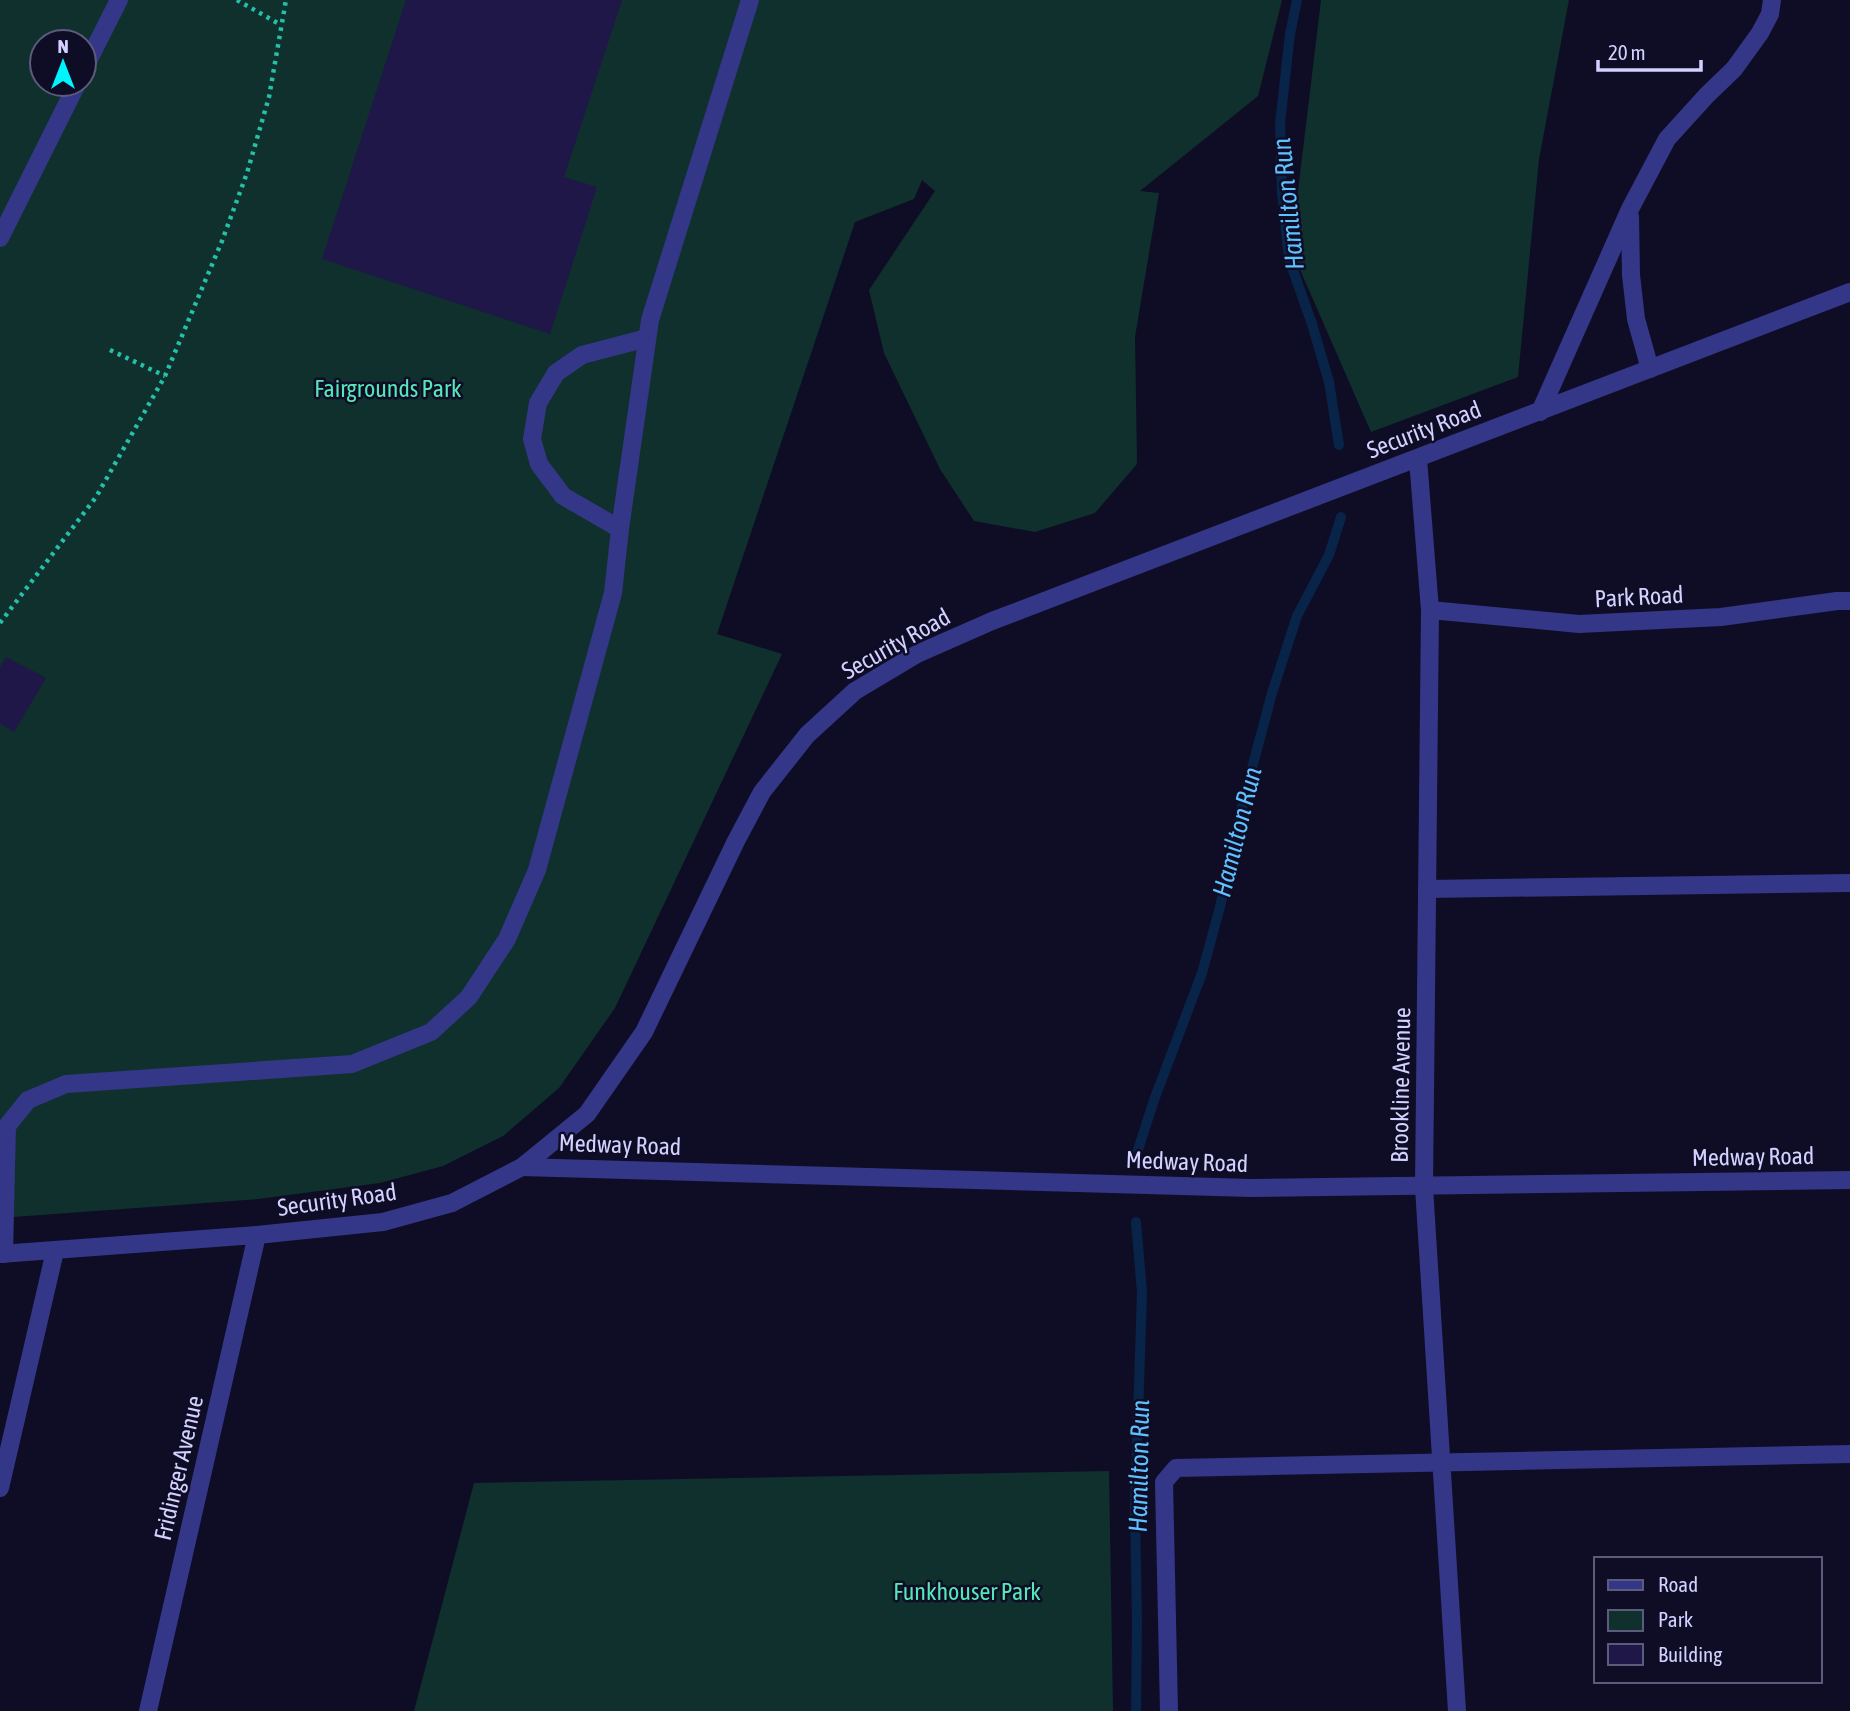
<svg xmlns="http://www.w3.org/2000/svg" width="1850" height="1711" font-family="'Asap Condensed',sans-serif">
<rect width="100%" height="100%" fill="#0f0d25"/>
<!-- green -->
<g fill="#0f302c" fill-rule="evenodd">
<path d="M0,0H1282L1258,96L1140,191L1159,193L1135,337L1137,464L1095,513L1035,532L974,521L940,469L884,353L869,290L935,191L922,180L914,199L855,222L717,634L782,654L615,1008L559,1088L503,1136L443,1166L380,1183L258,1199L0,1218ZM42,42H84V84H42Z"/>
<path d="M1321,0H1569L1539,159L1518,377L1371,432L1291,249Z"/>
<path d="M1109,1471L1113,1711H414L474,1483Z"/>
</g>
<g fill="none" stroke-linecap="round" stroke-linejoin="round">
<!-- stream -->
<g stroke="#082449" stroke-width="10">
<path d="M1297,0L1290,34L1280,124L1282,193L1289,259L1312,324L1329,382L1339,445"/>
<path d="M1138,1150L1154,1100L1202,973L1220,907L1243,802L1272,693L1297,616L1329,555L1341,517"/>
<path d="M1136,1711L1137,1622L1135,1509L1142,1292L1136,1222"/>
</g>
</g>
<!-- building -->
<g fill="#1e1748">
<path d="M406,0H622L564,177L597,187L550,334L322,259Z"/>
<path d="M6,657L46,678L14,732L0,724V667Z"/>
</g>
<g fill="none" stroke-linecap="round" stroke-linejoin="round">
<!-- path -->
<g stroke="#26bfab" stroke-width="4.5" stroke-dasharray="3.5 5" stroke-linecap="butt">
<path d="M237,0L281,25"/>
<path d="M110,350L165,376"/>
<path d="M0,623L96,497L165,376L222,241L247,173L269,97L286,0"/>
</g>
<!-- minor -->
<g stroke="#343788" stroke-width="18">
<path d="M84,69L119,0"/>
<path d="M1630,216L1631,275L1636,319L1650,369"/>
<path d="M0,238L77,84"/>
<path d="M1540,412L1630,209L1667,139L1707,95L1734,69L1760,33L1770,14L1772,0"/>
<path d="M1418,459L1430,610L1424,1187L1457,1711"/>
<path d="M620,529L563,496L539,464L532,439L538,403L556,373L582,355L647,338"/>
<path d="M1430,610L1579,624L1721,617L1837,601H1850"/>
<path d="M1427,889L1850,883"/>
<path d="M522,1167L1251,1188L1850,1180"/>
<path d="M0,1254L257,1235L383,1222L452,1203L522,1167L587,1114L644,1032L736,841L762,792L807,735L855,691L917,654L992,621L1850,292"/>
<path d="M4,1254L7,1126L28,1100L66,1084L352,1064L431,1032L469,997L507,939L537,870L613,593L620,529L650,320L750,0"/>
<path d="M0,1488L55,1251"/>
<path d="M148,1711L257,1235"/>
<path d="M1169,1711L1164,1482L1176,1468L1850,1454"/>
</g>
</g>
<g text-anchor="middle" stroke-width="5" stroke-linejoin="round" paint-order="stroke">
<!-- park labels -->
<g font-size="24" fill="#54e8b9" stroke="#0f0d25">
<text x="388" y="397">Fairgrounds Park</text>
<text x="967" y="1600">Funkhouser Park</text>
</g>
<!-- street labels -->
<g font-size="24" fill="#d3d1ff" stroke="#0f0d25">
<text transform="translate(1424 430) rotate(-21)" y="8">Security Road</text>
<text transform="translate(1639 597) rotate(-3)" y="8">Park Road</text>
<text transform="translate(896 644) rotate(-29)" y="8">Security Road</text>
<text transform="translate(1401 1085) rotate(-89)" y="8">Brookline Avenue</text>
<text transform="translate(620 1145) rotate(2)" y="8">Medway Road</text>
<text transform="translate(1753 1157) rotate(-1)" y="8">Medway Road</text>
<text transform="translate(1187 1162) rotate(2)" y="8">Medway Road</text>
<text transform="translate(337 1200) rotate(-8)" y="8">Security Road</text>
<text transform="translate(179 1468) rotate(-77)" y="8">Fridinger Avenue</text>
</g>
<!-- water labels -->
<g font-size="26" font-style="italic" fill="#5fc0ff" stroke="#0f0d25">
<text transform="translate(1288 204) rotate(-96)" y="9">Hamilton Run</text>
<text transform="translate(1237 832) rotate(-76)" y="9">Hamilton Run</text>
<text transform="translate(1139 1466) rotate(-89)" y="9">Hamilton Run</text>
</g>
</g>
<!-- legend -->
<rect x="1594" y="1557" width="228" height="126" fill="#0f0d25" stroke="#5d5b7c" stroke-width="2"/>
<rect x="1608" y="1580" width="35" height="10" fill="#343788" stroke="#5d5b7c" stroke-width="2"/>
<text x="1658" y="1592" font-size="21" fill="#d3d1ff">Road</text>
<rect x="1608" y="1610" width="35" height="21" fill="#0f302c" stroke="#5d5b7c" stroke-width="2"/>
<text x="1658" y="1627" font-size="21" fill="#d3d1ff">Park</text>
<rect x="1608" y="1644" width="35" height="21" fill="#1e1748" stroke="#5d5b7c" stroke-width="2"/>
<text x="1658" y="1662" font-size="21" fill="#d3d1ff">Building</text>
<!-- north arrow -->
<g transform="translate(63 63)"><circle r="33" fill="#0f0d25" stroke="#5d5b7c" stroke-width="2"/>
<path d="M0-5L12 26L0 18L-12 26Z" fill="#00f4fc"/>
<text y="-10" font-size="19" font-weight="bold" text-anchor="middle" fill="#d3d1ff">N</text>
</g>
<!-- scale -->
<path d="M1598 60v10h103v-10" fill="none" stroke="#d3d1ff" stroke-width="3.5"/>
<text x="1608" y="60" font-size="21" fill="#d3d1ff" stroke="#0f0d25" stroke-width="5" paint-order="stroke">20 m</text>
</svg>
